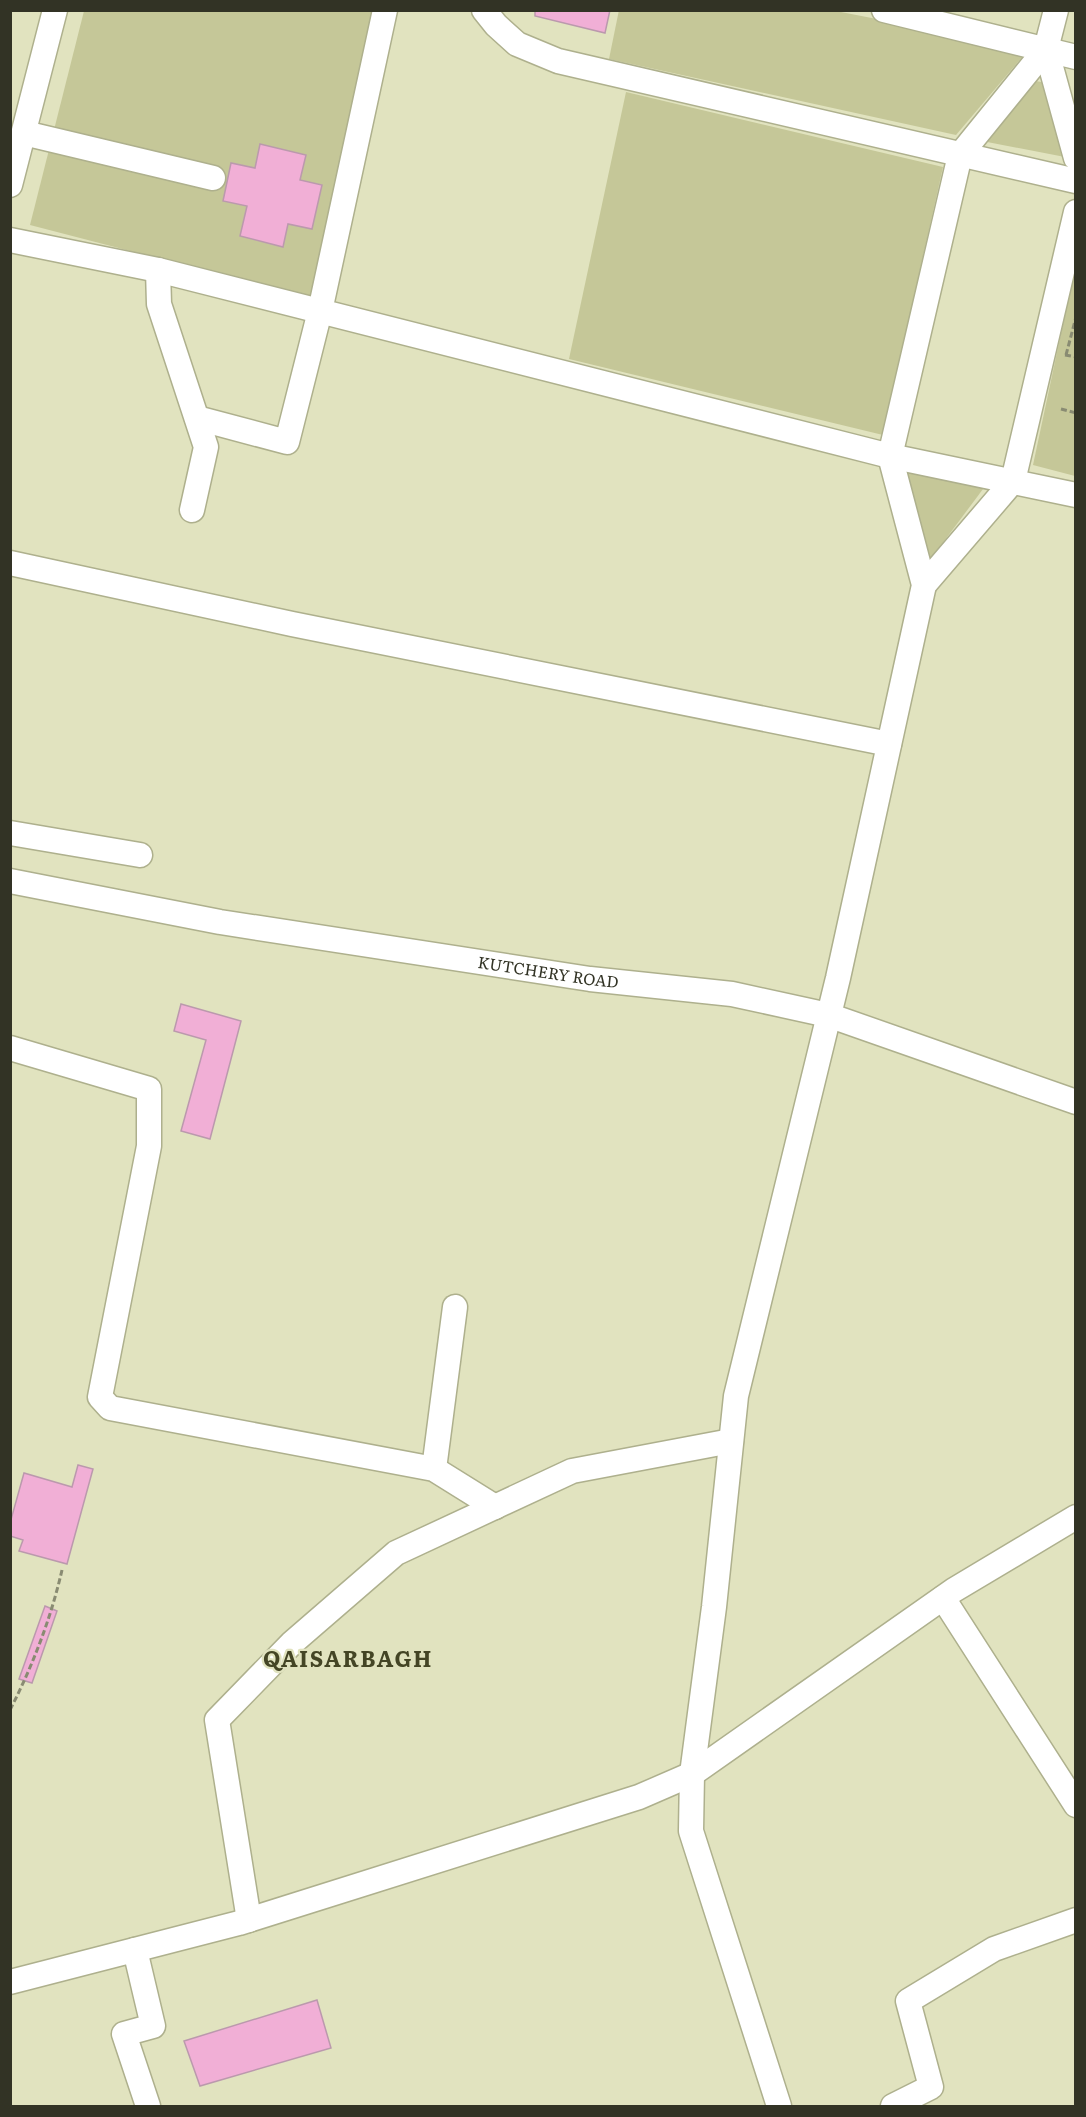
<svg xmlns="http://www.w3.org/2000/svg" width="1086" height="2117" font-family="Literata,serif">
<rect width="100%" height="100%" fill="#e1e3bf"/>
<!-- green -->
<g fill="#c5c798">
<path d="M619,10L836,11L1029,49L956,135L609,59Z"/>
<path d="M84,11H398L319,300L30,225Z"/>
<path d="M1029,80L1048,83L1065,157L982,141Z"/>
<path d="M626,92L943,167L883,435L569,359Z"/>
<path d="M1075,268V476L1033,465Z"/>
<path d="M906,471L986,485L927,564Z"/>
</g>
<!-- building -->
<g fill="#f1afd6" stroke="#bb99ad" stroke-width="1.5">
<path d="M535,10H610L605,33L535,16Z"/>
<path d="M260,144L306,155L300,180L322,185L312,229L288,224L283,247L240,236L247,206L223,201L231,163L255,168Z"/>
<path d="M181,1004L241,1021L210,1139L181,1131L206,1040L174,1031Z"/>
<path d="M78,1465L93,1469L67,1564L19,1551L23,1540L10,1536V1523L24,1473L72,1487Z"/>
<path d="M45,1606L57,1611L32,1683L19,1679Z"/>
<path d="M317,2000L331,2048L200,2086L184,2041Z"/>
</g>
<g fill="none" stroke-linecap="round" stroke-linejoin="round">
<!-- minor casing -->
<g stroke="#aeb08d" stroke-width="27">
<g id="minor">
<path d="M484,10L496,25L517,44L558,61L1076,181"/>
<path d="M884,10L1076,57"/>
<path d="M1046,49L1076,158"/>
<path d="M24,133L213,178"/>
<path d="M10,185L55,10"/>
<path d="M10,240L158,270L890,456L1076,495"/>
<path d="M158,270L159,304L206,447L192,510"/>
<path d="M197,418L287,442L320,311L385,10"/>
<path d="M10,563L292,624L889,744"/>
<path d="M924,585L1013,481L1076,212"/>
<path d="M10,833L140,855"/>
<path id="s1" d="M10,881L220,922L590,979L732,994L828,1015L1076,1102"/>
<path d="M10,1048L149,1089V1146L100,1397L110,1408L434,1469L495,1507"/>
<path d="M434,1469L455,1307"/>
<path d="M943,1598L1076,1805"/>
<path d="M249,1920L217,1720L292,1643L396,1553L572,1471L731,1441"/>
<path d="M135,1950L153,2026L124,2034L148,2106"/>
<path d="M10,1982L239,1923L639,1797L692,1774L954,1590L1076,1517"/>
<path d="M779,2106L691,1831L692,1774L714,1607L736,1396L838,978L924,585L890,456L960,155L1046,49L1056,10"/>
<path d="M893,2106L931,2087L908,2001L994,1949L1076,1920"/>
</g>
</g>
<!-- path -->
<g stroke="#898b72" stroke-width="3" stroke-dasharray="6 3" stroke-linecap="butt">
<path d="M1065,355L1076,357"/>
<path d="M1066,355L1076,317"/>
<path d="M1061,409L1076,413"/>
<path d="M10,1710C33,1665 51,1618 62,1570"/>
</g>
<!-- minor -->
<use href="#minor" stroke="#fff" stroke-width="24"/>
</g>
<g text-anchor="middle" stroke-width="4.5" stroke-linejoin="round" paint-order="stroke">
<!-- street labels -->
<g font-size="16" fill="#323325" stroke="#e1e3bf">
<text dy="6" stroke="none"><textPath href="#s1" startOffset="546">KUTCHERY ROAD</textPath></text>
</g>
<!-- district labels -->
<g font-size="22" font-weight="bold" letter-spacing="1.5" fill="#444525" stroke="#e1e3bf">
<text x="348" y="1667">QAISARBAGH</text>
</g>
</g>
<!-- border -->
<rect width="1086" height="2117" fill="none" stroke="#323325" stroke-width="24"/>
</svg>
